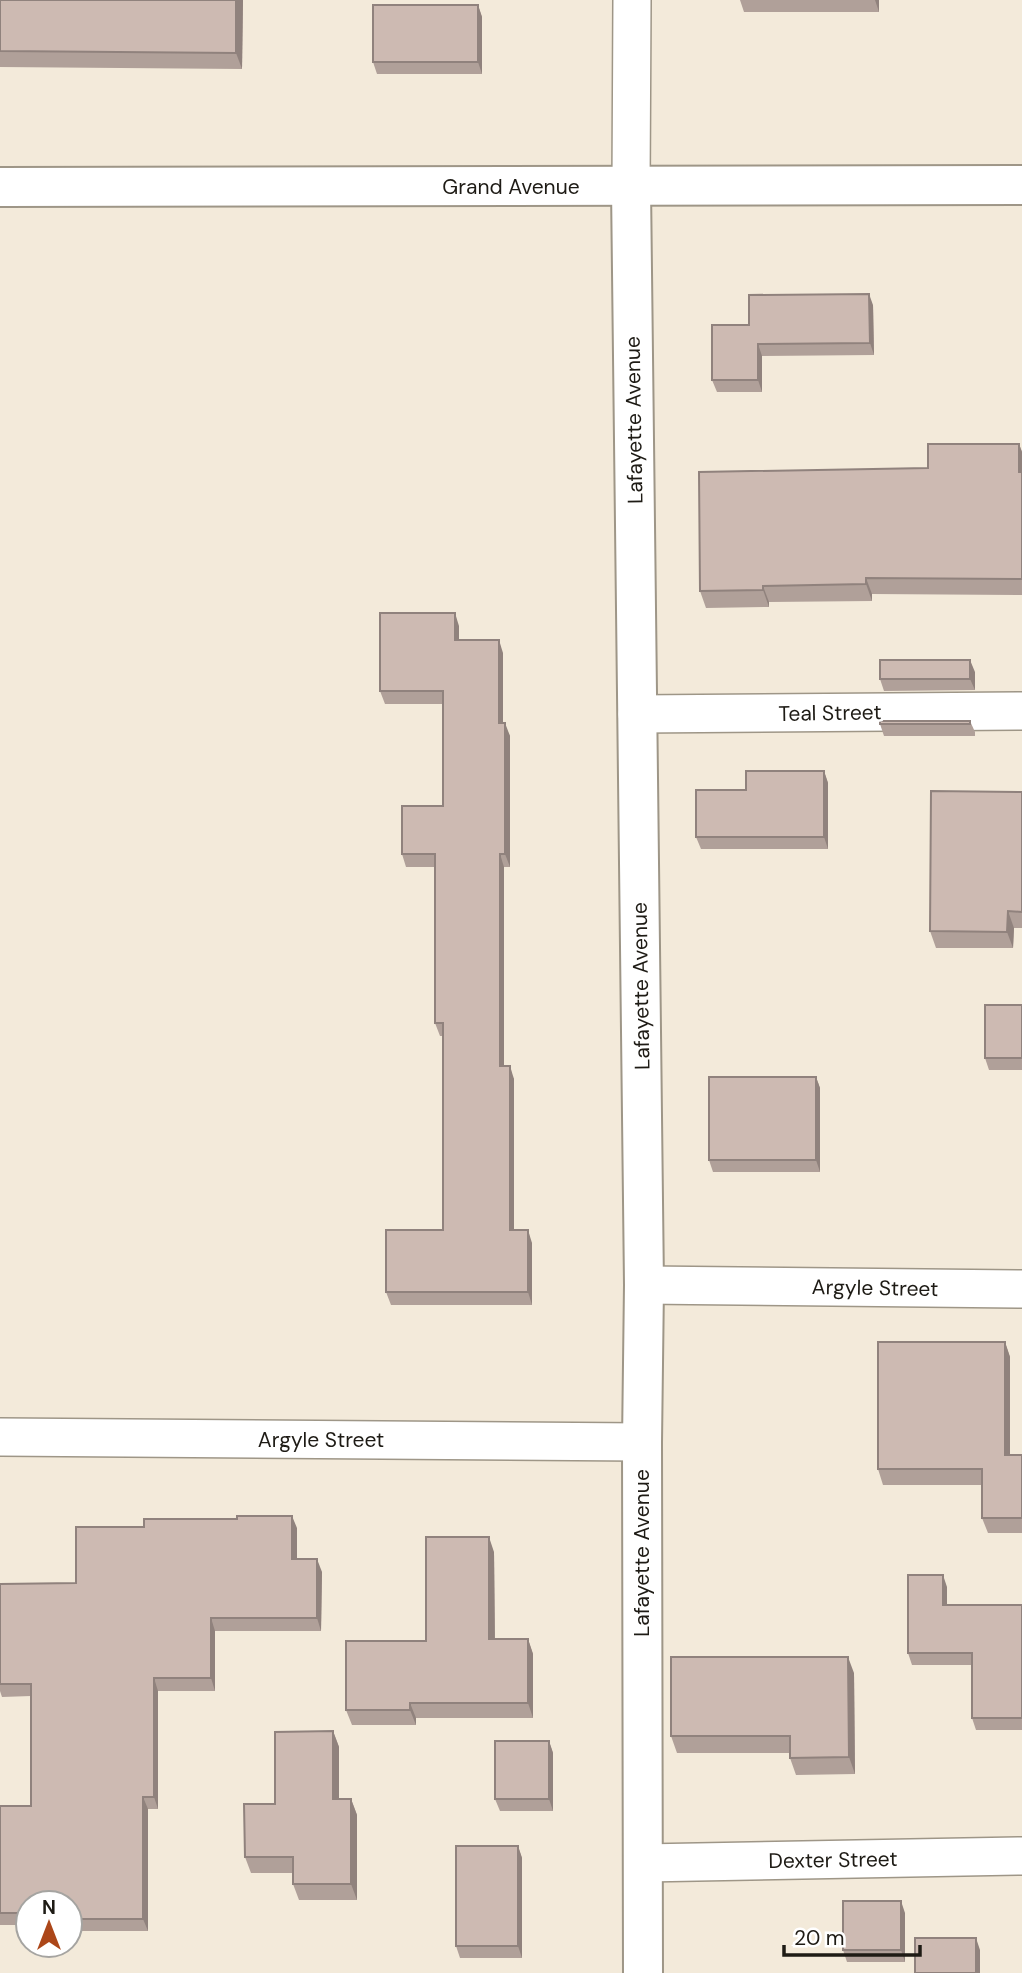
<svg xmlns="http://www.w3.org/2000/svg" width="1022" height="1973" font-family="'DM Sans',sans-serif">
<rect width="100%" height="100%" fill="#f3eada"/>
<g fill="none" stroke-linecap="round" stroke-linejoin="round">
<!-- minor casing -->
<g stroke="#9e9687" stroke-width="40">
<g id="minor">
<path d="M631,187L632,0"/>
<path d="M637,714L1022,711"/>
<path d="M644,1285L1022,1289"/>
<path d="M0,1437L642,1442"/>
<path d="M644,1863L1022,1856"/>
</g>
</g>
<!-- tertiary casing -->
<g stroke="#9e9687" stroke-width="42">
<path id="tertiary" d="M631,187L644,1285L642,1442L643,1973"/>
</g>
<!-- secondary casing -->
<g stroke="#9e9687" stroke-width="42">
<path id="secondary" d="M0,187L1022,185"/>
</g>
<!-- minor -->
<use href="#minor" stroke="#fff" stroke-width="37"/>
<!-- tertiary -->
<use href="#tertiary" stroke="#fff" stroke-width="38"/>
<!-- secondary -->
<use href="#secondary" stroke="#fff" stroke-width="38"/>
</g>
<!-- wall -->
<g fill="#b0a099">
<path d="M0,0H243L242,69L0,67Z"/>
<path d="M740,0H879V12H744Z"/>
<path d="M478,5L482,17V74H377L373,62Z"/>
<path d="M873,305L874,355L762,356V392H717L712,380L749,325Z"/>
<path d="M1019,444L1022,452V595L872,594V601L769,602V607L706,608L700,591L928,468Z"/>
<path d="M459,626V640L503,653V723L510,736V867H504V1066L514,1079V1230L532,1243V1305H391L386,1292L443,1230V1036H440L435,1023V867H406L402,854L443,806V704H385L380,691Z"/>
<path d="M975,672V690L884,691L880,679Z"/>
<path d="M970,721L975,732V736H884L880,724Z"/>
<path d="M824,771L828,783V849H701L696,837L746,790Z"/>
<path d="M1022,792V928H1014L1013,948H936L930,931Z"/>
<path d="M1022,1005V1070H989L985,1058Z"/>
<path d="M816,1077L820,1088V1172H713L709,1160Z"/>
<path d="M1005,1342L1010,1357V1455H1022V1533H988L982,1518V1485H883L878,1469Z"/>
<path d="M144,1527L297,1528V1559L322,1572L321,1631H215V1691H158V1809H148V1931H78L76,1925H70V1903H28V1925H0V1806H31V1696L2,1697L0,1691V1584L76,1583Z"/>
<path d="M494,1552L495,1639H528L533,1654V1718H416V1725H352L346,1710L426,1641Z"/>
<path d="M947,1587V1605H1022V1730H976L972,1718V1665H912L908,1653Z"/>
<path d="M854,1673L855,1774L796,1775L790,1758V1753H677L671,1736Z"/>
<path d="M333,1731L339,1747V1799H351L357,1815V1900H299L293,1884V1873H251L245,1857L275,1804Z"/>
<path d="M549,1741L553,1753V1811H500L495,1799Z"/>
<path d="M518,1846L522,1858V1958H460L456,1946Z"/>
<path d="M905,1913V1962H847L843,1950Z"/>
</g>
<!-- shaded-wall -->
<g fill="#90827d">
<path d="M236,0H243L242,69L236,53Z"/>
<path d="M875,0H879V12Z"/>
<path d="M478,5L482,17V74L478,62Z"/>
<path d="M869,294L873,305L874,355L870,343Z"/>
<path d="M758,344L762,356V392L758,380Z"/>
<path d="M1019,444L1022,452V480L1019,472Z"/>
<path d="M866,578L872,594V601L866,584Z"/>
<path d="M763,586L769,602V607L763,590Z"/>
<path d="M455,613L459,626V653L455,640Z"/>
<path d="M499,640L503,653V736L499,723Z"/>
<path d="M970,660L975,672V690L970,679Z"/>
<path d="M505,723L510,736V867L505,854Z"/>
<path d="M824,771L828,783V849L824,837Z"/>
<path d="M500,854L504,867V1079L500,1066Z"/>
<path d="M1008,911L1014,928L1013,948L1007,932Z"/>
<path d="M510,1066L514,1079V1243L510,1230Z"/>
<path d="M816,1077L820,1088V1172L816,1160Z"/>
<path d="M528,1230L532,1243V1305L528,1292Z"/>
<path d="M1005,1342L1010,1357V1470L1005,1455Z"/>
<path d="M292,1516L297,1528V1572L292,1559Z"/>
<path d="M489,1537L494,1552L495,1654L489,1639Z"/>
<path d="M317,1559L322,1572L321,1631L317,1618Z"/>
<path d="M943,1575L947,1587V1617L943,1605Z"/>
<path d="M211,1618L215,1631V1691L211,1678Z"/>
<path d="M528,1639L533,1654V1718L528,1703Z"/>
<path d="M848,1657L854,1673L855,1774L849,1757Z"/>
<path d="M154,1678L158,1691V1809L154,1797Z"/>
<path d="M410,1703L416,1718V1725L410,1710Z"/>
<path d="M333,1731L339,1747V1815L333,1799Z"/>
<path d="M549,1741L553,1753V1811L549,1799Z"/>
<path d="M143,1797L148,1809V1931L143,1919Z"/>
<path d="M351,1799L357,1815V1900L351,1884Z"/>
<path d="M518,1846L522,1858V1958L518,1946Z"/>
<path d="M901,1901L905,1913V1962L901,1950Z"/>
<path d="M976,1938L980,1950V1973H976Z"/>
</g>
<!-- building -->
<g fill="#cdbab2" stroke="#90827d" stroke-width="2">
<path d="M0,0H236V53L0,51Z"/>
<rect x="373" y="5" width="105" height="57"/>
<path d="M869,294L870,343L758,344V380H712V325H749V295Z"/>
<path d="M928,444H1019V472H1022V579L866,578V584L763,586V590L700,591L699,472L928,468Z"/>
<path d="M380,613H455V640H499V723H505V854H500V1066H510V1230H528V1292H386V1230H443V1023H435V854H402V806H443V691H380Z"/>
<rect x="880" y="660" width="90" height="19"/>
<rect x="880" y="721" width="90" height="3"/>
<path d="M746,771H824V837H696V790H746Z"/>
<path d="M931,791L1022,792V912L1008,911L1007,932L930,931Z"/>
<rect x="985" y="1005" width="37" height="53"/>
<rect x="709" y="1077" width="107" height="83"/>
<path d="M878,1342H1005V1455H1022V1518H982V1469H878Z"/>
<path d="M237,1516H292V1559H317V1618H211V1678H154V1797H143V1919H73V1913H70V1903H28V1913H0V1806H31V1684H0V1584L76,1583V1527H144V1519H237Z"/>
<path d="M426,1537H489V1639H528V1703H410V1710H346V1641H426Z"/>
<path d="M908,1575H943V1605H1022V1718H972V1653H908Z"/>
<path d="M671,1657H848L849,1757L790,1758V1736H671Z"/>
<path d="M333,1731V1799H351V1884H293V1857H245L244,1804H275V1732Z"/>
<rect x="495" y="1741" width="54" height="58"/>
<rect x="456" y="1846" width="62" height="100"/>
<rect x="843" y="1901" width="58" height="49"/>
<rect x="915" y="1938" width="61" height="35"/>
</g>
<g text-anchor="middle" stroke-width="5" stroke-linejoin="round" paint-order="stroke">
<!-- street labels -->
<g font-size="21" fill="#1e1b15" stroke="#fff">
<text x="511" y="194">Grand Avenue</text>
<text transform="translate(634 420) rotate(-91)" y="7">Lafayette Avenue</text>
<text transform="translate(830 713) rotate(-1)" y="7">Teal Street</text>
<text transform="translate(641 986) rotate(-91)" y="7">Lafayette Avenue</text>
<text transform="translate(875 1288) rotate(1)" y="7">Argyle Street</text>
<text x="321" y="1447">Argyle Street</text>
<text transform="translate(642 1553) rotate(-90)" y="7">Lafayette Avenue</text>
<text transform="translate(833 1860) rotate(-1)" y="7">Dexter Street</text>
</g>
</g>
<!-- north arrow -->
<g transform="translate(49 1924)"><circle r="33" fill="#ffffff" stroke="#a5a4a1" stroke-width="2"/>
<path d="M0-5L12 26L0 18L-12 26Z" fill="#ac4719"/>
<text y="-10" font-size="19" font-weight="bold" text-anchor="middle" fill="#1e1b15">N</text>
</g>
<!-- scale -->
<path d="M784 1945v10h136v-10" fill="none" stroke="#1e1b15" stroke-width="3.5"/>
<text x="794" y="1945" font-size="21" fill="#1e1b15" stroke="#ffffff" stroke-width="5" paint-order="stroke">20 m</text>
</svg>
